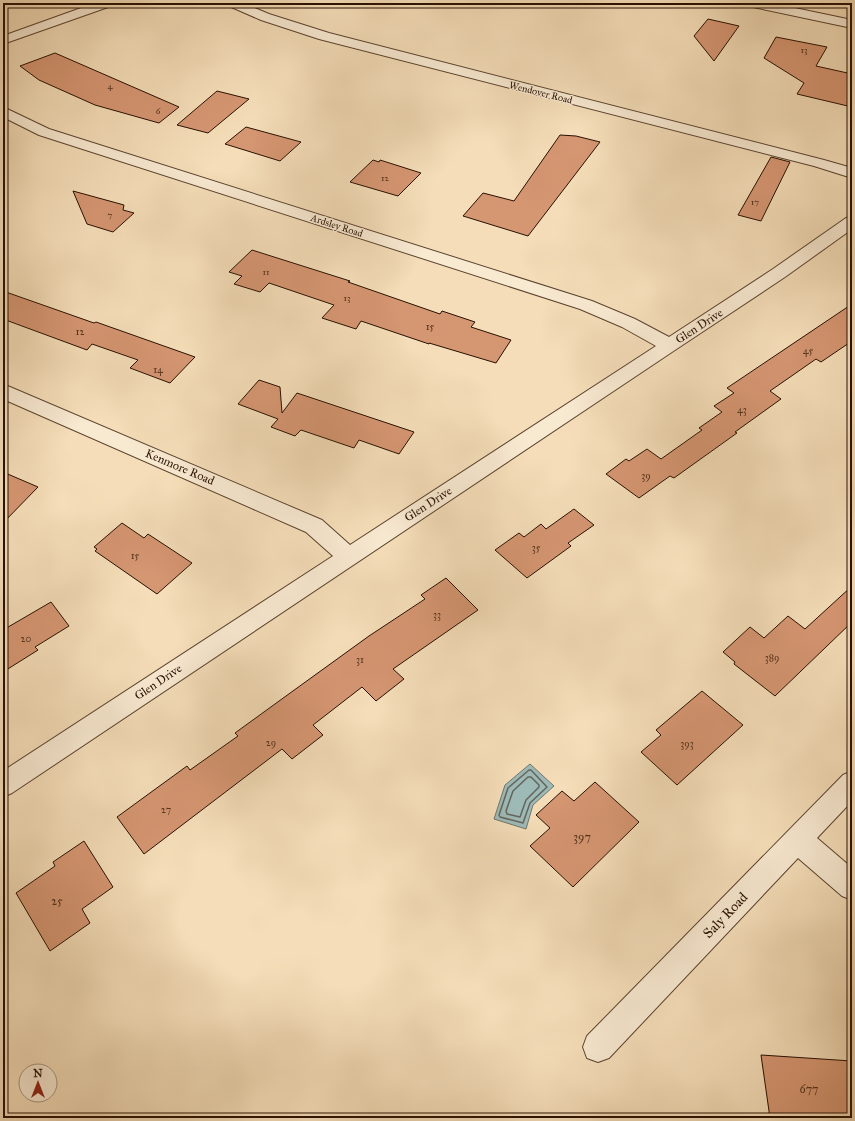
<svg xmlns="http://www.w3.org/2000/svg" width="855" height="1121" font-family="'IM FELL Great Primer',serif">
<rect width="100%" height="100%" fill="#f4ddb8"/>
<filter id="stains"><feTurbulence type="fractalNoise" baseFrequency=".005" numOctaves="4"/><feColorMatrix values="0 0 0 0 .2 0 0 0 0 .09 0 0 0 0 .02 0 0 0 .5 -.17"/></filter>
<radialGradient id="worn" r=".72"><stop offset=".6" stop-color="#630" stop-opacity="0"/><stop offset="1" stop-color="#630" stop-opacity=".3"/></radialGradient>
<!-- water -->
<path fill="#9ebab7" stroke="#6f766e" d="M530,764L554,786L533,805L526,829L494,819L505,785Z"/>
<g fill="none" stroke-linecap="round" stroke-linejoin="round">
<!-- shore -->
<g stroke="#63655c" stroke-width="1.5">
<path d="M529,770H531L547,787L530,803L523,823L500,817L499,815L508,788Z"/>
<path d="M528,777H531L539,785V787L526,800L520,817L507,814L506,811L513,791Z"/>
</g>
</g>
<!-- building -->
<g fill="#d59672" stroke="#281000">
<path d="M708,19L739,26L714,61L694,36Z"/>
<path d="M776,37L827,47L816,66L852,74V107L797,94L804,83L764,58Z"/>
<path d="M55,53L179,107L159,123L95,105L39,80L20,66Z"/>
<path d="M217,91L249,99L208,133L177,125Z"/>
<path d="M246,127L301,142L280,161L225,144Z"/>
<path d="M560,135L576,136L600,142L528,236L463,216L483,193L514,201Z"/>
<path d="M771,157L790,162L761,221L738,215Z"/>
<path d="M373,160L379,162L380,160L421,173L398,196L350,182Z"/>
<path d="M73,191L124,205L123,210L134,213L113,232L87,224Z"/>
<path d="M252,250L350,281L348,282L440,314L442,311L475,322L471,327L511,340L496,363L429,343V344L361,321L356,329L322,318L334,305L269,283L260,292L234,284L242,276L229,272Z"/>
<path d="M3,291L94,323L96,322L195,357L170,383L130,368L138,360L92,344L87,350L3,319Z"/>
<path d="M852,304V341L821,362L816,359L770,391L781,399L735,432L737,433L674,478L670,476L639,498L606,474L626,459L629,461L647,449L661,459L702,430L699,428L722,412L714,406L734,393L727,388Z"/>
<path d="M259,380L280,387L282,413L297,393L414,432L399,454L359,440L354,448L301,430L295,436L271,427L278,419L238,404Z"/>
<path d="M3,472L38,487L3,523Z"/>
<path d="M574,509L594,525L568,543L571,546L527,578L495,550L519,533L524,537L541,524L546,529Z"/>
<path d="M122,523L144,538L148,534L192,563L157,594L95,551L97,549L94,547Z"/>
<path d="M446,578L478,610L393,669L404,679L376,701L362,687L313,725L323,735L292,759L282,749L144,854L117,817L187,766L190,770L238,736L235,733L286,696L369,636L425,599L421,595Z"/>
<path d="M852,586V622L775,696L734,664L735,662L723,652L750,627L764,638L788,616L805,629Z"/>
<path d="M51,602L69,626L35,647L38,650L3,672V630Z"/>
<path d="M702,691L743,725L677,785L641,752L661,735L656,730Z"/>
<path d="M595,782L639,822L573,887L530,846L550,828L536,815L562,791L574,801Z"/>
<path d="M84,841L113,887L82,909L90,923L50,951L16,893L55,866L53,862Z"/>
<path d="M761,1055L852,1061V1118H770Z"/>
</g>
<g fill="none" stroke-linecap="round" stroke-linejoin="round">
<!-- minor casing -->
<g stroke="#5b432e" stroke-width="2">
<g id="minor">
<path d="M95,3H113L111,6L3,44V36Z"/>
<path d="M227,3H243L269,14L329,33L824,160L852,168V178L814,166L319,39L261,20L229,6Z"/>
<path d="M747,3H771L852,20V28L753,7L749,6Z"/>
<path d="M3,107L49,129L592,301L635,319L669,337L773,269L846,218L852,216V229L785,277L675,350L12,793L3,797V771L333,556L306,532L3,399V384L322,520L350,545L656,346L622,327L580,309L39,135L3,117Z"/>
<path d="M852,771V801L817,838L852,868V900L842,896L798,858L609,1058L598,1062L587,1058L583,1047L587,1036L843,775Z"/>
</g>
</g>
<!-- minor -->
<use href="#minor" fill="#f8e9d1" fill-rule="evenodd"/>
</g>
<g text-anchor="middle" stroke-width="3" stroke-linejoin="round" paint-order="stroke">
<!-- far-number labels -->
<g font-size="9" fill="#53321c">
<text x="804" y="53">13</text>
<text x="110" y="89">4</text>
<text x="158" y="114">6</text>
<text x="385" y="181">12</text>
<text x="755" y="205">17</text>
<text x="110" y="218">7</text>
<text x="266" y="275">11</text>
<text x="347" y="301">13</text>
</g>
<!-- far-street labels -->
<g font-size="10" fill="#281000" stroke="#f8e9d1">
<text transform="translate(541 92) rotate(14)" y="4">Wendover Road</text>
<text transform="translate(337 225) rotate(18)" y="4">Ardsley Road</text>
</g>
<!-- number labels -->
<g font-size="10" fill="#53321c">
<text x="430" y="330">15</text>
<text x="80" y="335">12</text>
<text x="808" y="354">45</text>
<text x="158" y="373">14</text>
<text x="742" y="413">43</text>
<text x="646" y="479">39</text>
<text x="536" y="551">35</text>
<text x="135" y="559">15</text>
<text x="437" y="618">33</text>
<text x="26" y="642">20</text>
<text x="772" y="661">389</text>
<text x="360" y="663">31</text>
<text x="271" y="746">29</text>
<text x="687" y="747">393</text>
<text x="166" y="813">27</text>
</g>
<!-- street labels -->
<g font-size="12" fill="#281000" stroke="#f8e9d1">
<text transform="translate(699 326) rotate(-33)" y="4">Glen Drive</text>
<text transform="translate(180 467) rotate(23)" y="4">Kenmore Road</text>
<text transform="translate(428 504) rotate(-33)" y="4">Glen Drive</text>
<text transform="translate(158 682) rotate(-34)" y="4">Glen Drive</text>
</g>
<!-- near-number labels -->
<g font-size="12" fill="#53321c">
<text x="582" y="841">397</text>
<text x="57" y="905">25</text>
<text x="809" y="1093">677</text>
</g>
<!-- near-street labels -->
<g font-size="14" fill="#281000" stroke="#f8e9d1">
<text transform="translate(725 915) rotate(-46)" y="5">Saly Road</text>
</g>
</g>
<!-- margin -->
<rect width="855" height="1121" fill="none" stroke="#f4ddb8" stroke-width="16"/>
<rect x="4" y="4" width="847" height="1113" fill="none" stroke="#281000" stroke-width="2"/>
<rect x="8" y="8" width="839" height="1105" fill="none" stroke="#281000"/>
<!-- north arrow -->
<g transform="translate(38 1083)"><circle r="19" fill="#f8e9d1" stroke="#a5927d"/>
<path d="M0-3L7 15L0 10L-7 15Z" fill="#8f2418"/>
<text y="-6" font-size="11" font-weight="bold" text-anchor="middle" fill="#281000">N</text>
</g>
<rect width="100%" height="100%" filter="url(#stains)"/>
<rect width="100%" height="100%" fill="url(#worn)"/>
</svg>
